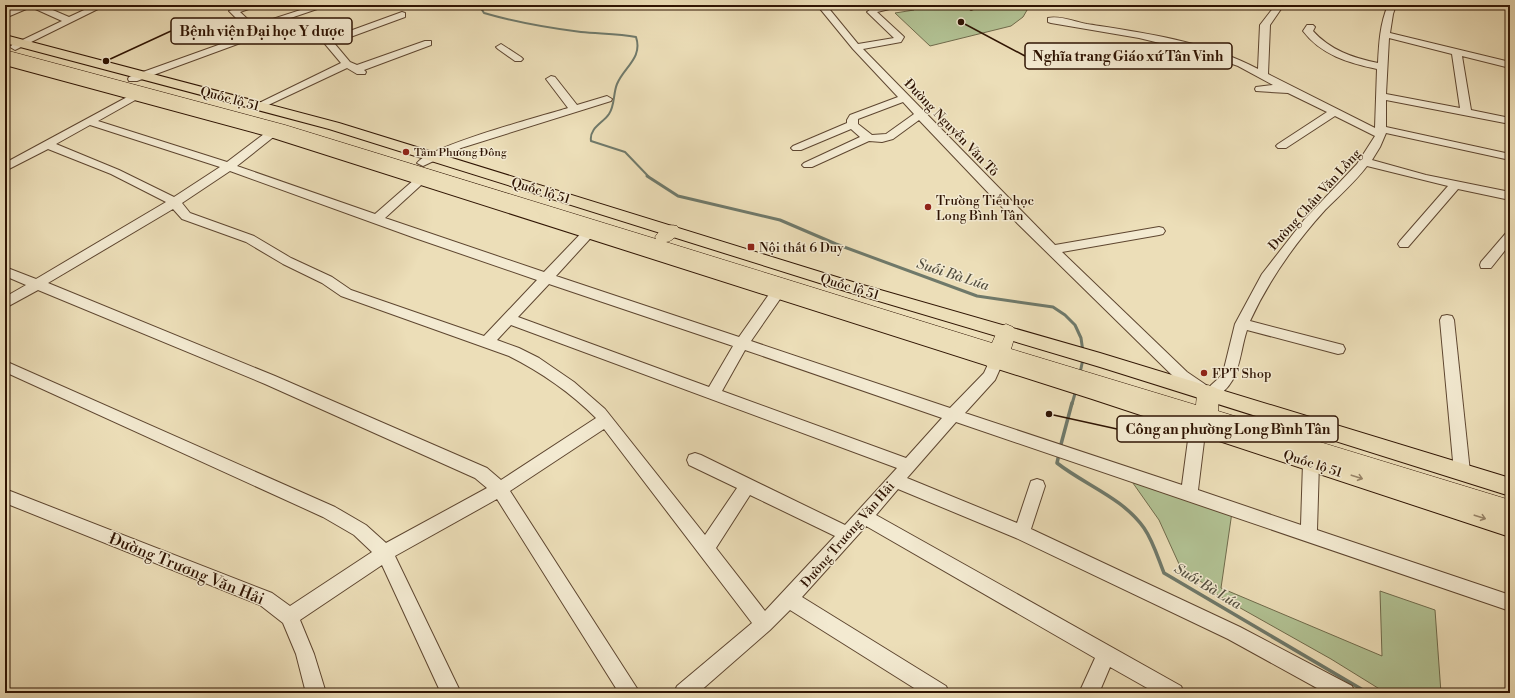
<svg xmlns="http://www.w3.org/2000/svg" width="1515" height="698" font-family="'Libre Bodoni',serif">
<rect width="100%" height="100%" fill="#ecdeb8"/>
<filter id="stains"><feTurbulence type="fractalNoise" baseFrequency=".005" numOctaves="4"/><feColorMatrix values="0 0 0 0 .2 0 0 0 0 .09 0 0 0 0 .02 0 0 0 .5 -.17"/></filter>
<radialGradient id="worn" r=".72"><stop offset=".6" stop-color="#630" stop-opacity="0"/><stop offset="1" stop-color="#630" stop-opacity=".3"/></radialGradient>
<!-- green -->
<g fill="#b2c294" stroke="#706b4c">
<path d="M921,5H1030L1023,17L1011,26L930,46L895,13L914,10L912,8L922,7Z"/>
<path d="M1128,476L1232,512L1221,588L1382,656L1380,591L1435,610L1441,693H1386L1331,659L1219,596L1179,564L1159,520Z"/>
</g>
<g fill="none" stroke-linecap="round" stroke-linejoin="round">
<!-- stream-far2 -->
<path stroke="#6f796a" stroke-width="2" d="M479,5L484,13C515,22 549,28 581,32C599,34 618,33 636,37C643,58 624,67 617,84C613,94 615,105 609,114C603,123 589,128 591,141L625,152L649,177"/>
<!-- stream-far1 -->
<g stroke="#6f796a" stroke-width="3">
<path d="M647,176L678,196L780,220L836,244L977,296L1053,307L1065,315L1075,325L1081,338L1083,352"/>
<path d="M1080,373L1083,359"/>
<path d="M1072,404L1076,390"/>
</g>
<!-- stream -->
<g stroke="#6f796a" stroke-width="3.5">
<path d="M1060,448L1072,403"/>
<path d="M1059,454L1057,463C1085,485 1123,498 1144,528C1153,541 1158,558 1164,573L1368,693"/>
</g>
<!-- minor casing -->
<g stroke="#5e4630" stroke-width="2">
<g id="minor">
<path d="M20,5H41L69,17L95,5H106L15,50L10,47L12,45L62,21L31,7L5,18V12Z"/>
<path d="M246,5H260L240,12L254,25L316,5H329L258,29L260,32L292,27L297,29L306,39V43H300L288,32L254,38L137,81H129L128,79L129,77L249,34L250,32L229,11Z"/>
<path d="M817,5H826L858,44L894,38L867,12L875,6L899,5L898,7L877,12L902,35L904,37L901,42L863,49L1055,245L1159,227L1163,228L1165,231L1163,234L1159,235L1062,252L1187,372L1209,387L1220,377L1223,373L1235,324L1262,274L1304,220L1357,164L1375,136L1335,116L1286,148H1278L1276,146L1278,144L1327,112L1288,93L1256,91L1255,89L1256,87L1273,85L1238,66L1201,53L1139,38L1051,23L1048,22V18C1059,15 1076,22 1087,24C1144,33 1206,41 1258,69L1260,25L1274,7H1280L1281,9L1270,25L1268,74L1375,128L1377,69C1349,63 1321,55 1303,31L1307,25H1313L1315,27L1313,31C1330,50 1353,58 1378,63C1379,43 1380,24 1388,5H1396L1393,14L1390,33L1510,62V68L1462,56L1471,110L1510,118V124L1386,100V127L1510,154V160L1386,133L1380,147L1372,160L1426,175L1510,192V200L1458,189L1408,247H1400L1398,244L1400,241L1448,186L1367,166C1355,182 1339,196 1325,210C1295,243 1269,280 1250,321L1343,345L1345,349L1343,353L1338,354L1247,330C1238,357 1241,389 1208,400L1177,380L1018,224L919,120L893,139L882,142L869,141L812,167H804L802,165L804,163L860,137L851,129L801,150H793L791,148L793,146L847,123V120L850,115L898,97L853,49ZM1389,38L1452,54L1460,108L1386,94ZM903,102L914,114L886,134L872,135L858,124V119Z"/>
<path d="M968,5H982L971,10L967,7Z"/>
<path d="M402,12L405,13V17L334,43L350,62L357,65L425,41H431V45L364,70L366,72L365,74H357L347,68L264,107L260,108L255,105L341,63L325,44V40Z"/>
<path d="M501,44L521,57L523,59L521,61H515L498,49L496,47Z"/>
<path d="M551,76L555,77L577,105L607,96L612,99L611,101L461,148L423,166L417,163C430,146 542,116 568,108L546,79Z"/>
<path d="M142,89L147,92L146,94L98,121L227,162L268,131H276L277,133L276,135L237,166L375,214L423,172H431L433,174L431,176L385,218L544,272L590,224H598L600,227L598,230L556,276L739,337L777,283H787L789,286L787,289L751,341L950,408L984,373L991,358L996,357L1001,358L1003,362L995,380L965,413L1182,485L1190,425L1193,421L1198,419L1203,421L1206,425L1198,490L1301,525L1303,463L1305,458L1311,456L1317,458L1319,463L1317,530L1510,595V611L956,422L907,478L1017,523L1031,481L1037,479L1043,481L1045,486L1031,529L1240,627L1352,686L1355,693H1326L1228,639L1016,538L898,489L876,515L1181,686L1184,693H1156L1110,667L1099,693H1079L1095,658L866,526L802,597L946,686L949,693H922L790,610L770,630L698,693H674L677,686L752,623L604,429L510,491L640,693H619L497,499L395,556L461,693H441L382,565L300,620L314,654L326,693H306L296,654L283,623L260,605L5,503V489L272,593L290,606L372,552L354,535L323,517L5,372V361L335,507L366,525L386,543L487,488L475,478L265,384L38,290L5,308V297L26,285L5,276V267L36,279L166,202L111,174L48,149L5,171V163ZM90,125L220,167L174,197L119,170L56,144ZM230,171L415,238L537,280L484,336L351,290L332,277L291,258L254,236L190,213L182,203ZM173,209L182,219L246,242L283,264L322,283L341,296L509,356C541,372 571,393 596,418L501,480L487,468L275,376L48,283ZM549,284L733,346L709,387L518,317ZM511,325L897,468L845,525L701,455L695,453L689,455L687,460L689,465L737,488L705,535L605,409L574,382L539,358L519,348L497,340ZM745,350L942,418L906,458L722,391ZM750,495L835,536L765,611L716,548Z"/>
<path d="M1510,232V244L1491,268H1481L1480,265L1481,262L1506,233Z"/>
<path d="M1447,315L1452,316L1454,320L1470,472L1468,477L1462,479L1456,477L1454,472L1440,320L1442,316Z"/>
</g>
</g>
<!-- major casing -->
<g stroke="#2f1403" stroke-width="2">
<g id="major">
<path d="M5,5H18L16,7L5,11Z"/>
<path d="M5,35L339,123L856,283L1100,353L1510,478V496L1100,367L845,291L329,129L5,43Z"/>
<path d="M5,57L277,130L1093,385L1510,517V537L1092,399L267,136L5,65Z"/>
</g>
</g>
<!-- highway casing -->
<g stroke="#2f1403" stroke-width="1">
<path id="highway" d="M5,50L285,125L656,239L655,237C661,228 667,223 677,226L680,230C677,235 673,241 666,242L992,343L999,327L1006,324L1013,327L1016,332L1011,349L1196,405L1197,394L1200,388L1208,385L1216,388L1219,394L1218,411L1510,500V522L1216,429L1213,435L1205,437L1197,435L1194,428V423L1006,363L1004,368L996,370L988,368L985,362L987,357L273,131L5,58Z"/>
</g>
<!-- minor -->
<use href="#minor" fill="#f3ead1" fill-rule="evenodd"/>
<!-- major -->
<use href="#major" fill="#ecdeb8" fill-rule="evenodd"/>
<!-- highway -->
<use href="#highway" fill="#ecdeb8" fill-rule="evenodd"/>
</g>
<!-- one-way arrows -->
<defs><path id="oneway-shaft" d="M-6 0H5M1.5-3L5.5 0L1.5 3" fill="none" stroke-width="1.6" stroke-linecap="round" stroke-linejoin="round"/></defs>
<g stroke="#978367">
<use href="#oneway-shaft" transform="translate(1357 477) rotate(18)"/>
<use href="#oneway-shaft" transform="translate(1480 517) rotate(18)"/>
</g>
<!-- markers -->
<g fill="#8f2418" stroke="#f3ead1" stroke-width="1.5">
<circle cx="406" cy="152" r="4"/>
<circle cx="928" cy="207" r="4"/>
<rect x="747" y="243" width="8" height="8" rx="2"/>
<circle cx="1204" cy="373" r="4"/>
</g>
<g text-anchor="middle" stroke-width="3" stroke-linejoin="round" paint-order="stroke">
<!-- far-poi labels -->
<g font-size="11" fill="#2f1403" stroke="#f3ead1" text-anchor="start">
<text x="414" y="156">Tâm Phương Đông</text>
</g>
<!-- street labels -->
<g font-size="13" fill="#2f1403" stroke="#f3ead1">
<text transform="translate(230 98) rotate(15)" y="5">Quốc lộ 51</text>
<text transform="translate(952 127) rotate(46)" y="5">Đường Nguyễn Văn Tỏ</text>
<text transform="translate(541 190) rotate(17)" y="5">Quốc lộ 51</text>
<text transform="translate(1314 199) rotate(-48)" y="5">Đường Châu Văn Lồng</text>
<text transform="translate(850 286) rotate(17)" y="5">Quốc lộ 51</text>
<text transform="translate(1313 463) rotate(18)" y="5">Quốc lộ 51</text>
<text transform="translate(847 534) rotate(-49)" y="5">Đường Trương Văn Hải</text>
</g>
<!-- poi labels -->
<g font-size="13" fill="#2f1403" stroke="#f3ead1" text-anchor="start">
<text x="936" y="205">Trường Tiểu học<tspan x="936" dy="15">Long Bình Tân</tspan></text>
<text x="759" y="252">Nội thất 6 Duy</text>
<text x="1212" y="378">FPT Shop</text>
</g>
<!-- water labels -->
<g font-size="14" font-style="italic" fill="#544f3f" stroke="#f3ead1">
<text transform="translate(953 274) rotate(18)" y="5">Suối Bà Lúa</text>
<text transform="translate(1208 586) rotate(31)" y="5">Suối Bà Lúa</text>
</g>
<!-- near-street labels -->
<g font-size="16" fill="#2f1403" stroke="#f3ead1">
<text transform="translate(187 568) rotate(22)" y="6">Đường Trương Văn Hải</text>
</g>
</g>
<!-- callouts -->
<path fill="none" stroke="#2f1403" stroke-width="1.5" d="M106 61L171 31M961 22L1025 56M1049 414L1117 429"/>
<g fill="#2f1403" stroke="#f3ead1" stroke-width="1.5">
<circle cx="106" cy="61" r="4"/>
<circle cx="961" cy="22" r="4"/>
<circle cx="1049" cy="414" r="4"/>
</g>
<g fill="#f3ead1" stroke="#2f1403" stroke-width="1.5">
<rect x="171" y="18" width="181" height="26" rx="4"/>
<rect x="1025" y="43" width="207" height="26" rx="4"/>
<rect x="1117" y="416" width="221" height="26" rx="4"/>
</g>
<g font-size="14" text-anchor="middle" font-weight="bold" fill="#2f1403">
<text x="262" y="36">Bệnh viện Đại học Y dược</text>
<text x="1128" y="61">Nghĩa trang Giáo xứ Tân Vinh</text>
<text x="1228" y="434">Công an phường Long Bình Tân</text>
</g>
<!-- margin -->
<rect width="1515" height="698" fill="none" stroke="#ecdeb8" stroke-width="20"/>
<rect x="6" y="6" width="1503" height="686" fill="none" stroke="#2f1403" stroke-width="2"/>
<rect x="10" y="10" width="1495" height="678" fill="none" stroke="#2f1403"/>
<rect width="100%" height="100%" filter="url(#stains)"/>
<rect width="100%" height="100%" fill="url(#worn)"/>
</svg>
